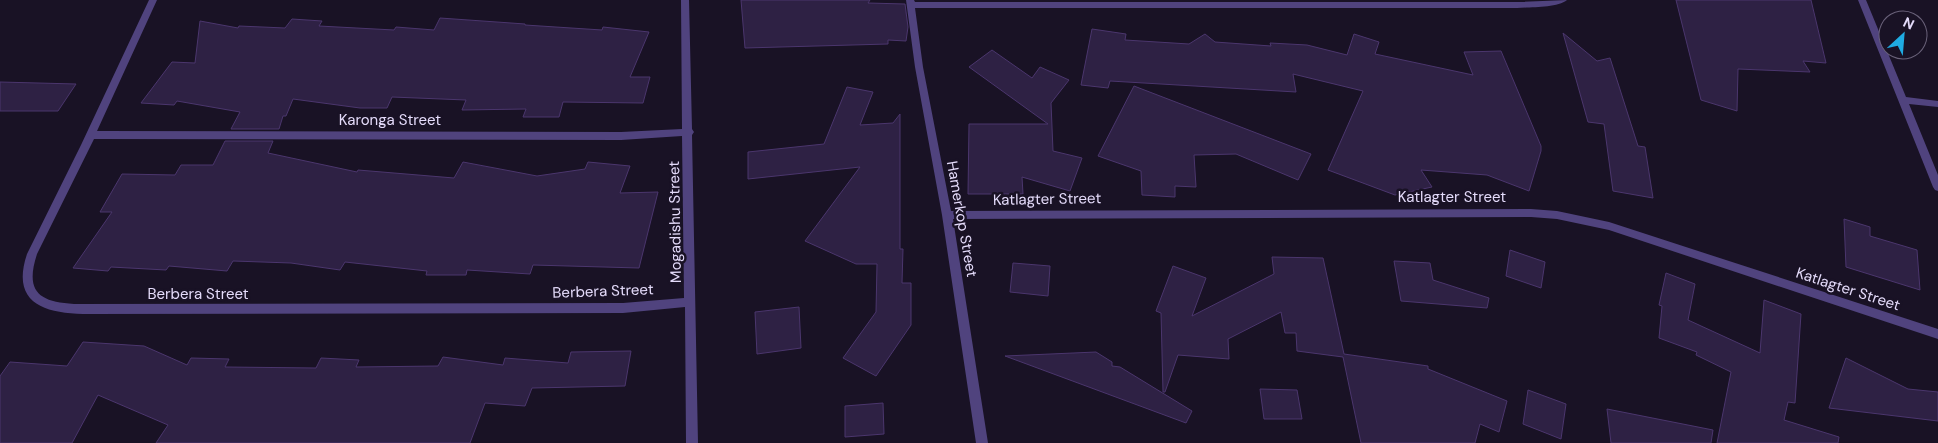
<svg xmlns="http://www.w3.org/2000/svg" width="1938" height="443" font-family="'DM Sans',sans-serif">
<rect width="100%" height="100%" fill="#191225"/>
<!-- building -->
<g fill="#2e2144" stroke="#4b366d">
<path d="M741,0H870L868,3L905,4L908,27L906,41L888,40V44L745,48Z"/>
<path d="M1676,0H1811L1826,63L1803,61L1810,72L1738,69L1737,111L1701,100Z"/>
<path d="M440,18L525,24V25L602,30L603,27L649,32L630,77H650L643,103L563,102L559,117H523L526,109L462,110L466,100L392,97L387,108H360L293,99L286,116H283L279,129H231L240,112L177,101L174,105L141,103L172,62L195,63L200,21L238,28L239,26L285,28L292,19L322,21L319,26L394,30L396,27L434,30Z"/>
<path d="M1092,29L1126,34L1125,40L1189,44L1205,34L1215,42L1271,46L1270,43L1307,45L1347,55L1354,34L1379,42L1375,54L1473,75L1464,52L1501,51L1541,146V151L1529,191L1487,175L1421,170L1432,187L1395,195L1328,170L1363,91L1293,74L1296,92L1110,81L1108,88L1081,85Z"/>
<path d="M1563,33L1597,61L1610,58L1638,146L1645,147L1653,198L1613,191L1604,124L1588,122Z"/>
<path d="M992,50L1032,78L1040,67L1069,80L1051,103L1053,151L1082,158L1070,191L1022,177L1023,194H968L969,124H1048L969,67Z"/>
<path d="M0,82L76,84L58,111H0Z"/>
<path d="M1134,86L1311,154L1298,180L1236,154L1194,155L1196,187L1175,186V197L1142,195L1141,171L1098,156Z"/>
<path d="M847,87L873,92L860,125L893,123L900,114V249H903L902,283H911V325L876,376L843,358L876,312L877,264H856L805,241L860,167L748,179V152L824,144Z"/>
<path d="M225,141H273L268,153L357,172L358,170L454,178L463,162L537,176L585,169L588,162L630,166L620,193L658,192L639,268L533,265L530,274L467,270L466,275H426L427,271L345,262L340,270L291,263L233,261L227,271L169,266L166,270L111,267L108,271L73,268L112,212H100L122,174L175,175L181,165H213Z"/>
<path d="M1844,219L1870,227V236L1917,250L1920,290L1846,267Z"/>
<path d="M1510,250L1545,262L1541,288L1506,276Z"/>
<path d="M1272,257L1323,258L1344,354L1428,366V369L1507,401L1499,432L1480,424L1475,443H1361L1343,357L1297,351L1296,333H1285L1281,312L1228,339L1229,359L1178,355L1165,392H1163L1161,313L1156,311L1173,266L1206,278L1192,316L1274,274Z"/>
<path d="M1394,261L1430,263L1433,280L1489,298L1487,308L1401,301Z"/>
<path d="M1013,263L1050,266L1048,296L1010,292Z"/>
<path d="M1666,273L1695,284L1688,320L1760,353L1764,300L1801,314L1795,403L1788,402L1784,420L1839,437L1838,443H1717L1731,372L1696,355L1697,352L1659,338L1662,306L1659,305Z"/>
<path d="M799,307L801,348L757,354L755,312Z"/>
<path d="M83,342L144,346L187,365L191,358L229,359L225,367L316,368L321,358L359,360L356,367L438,366L443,357L503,365L505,358L568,363L571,352L631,351L625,386L532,388L525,406L485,403L470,443H156L168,425L98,395L72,443H0V376L10,362L67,366Z"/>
<path d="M1096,352L1112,362V366L1120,367L1192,411L1186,423L1005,356Z"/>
<path d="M1846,358L1908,389L1938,392V421L1829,408Z"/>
<path d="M1260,389L1297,390L1302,419H1264Z"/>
<path d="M1528,390L1566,404L1561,439L1523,424Z"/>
<path d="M883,403L884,434L845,437V406Z"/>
<path d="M1607,409L1713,430L1711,443H1611Z"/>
</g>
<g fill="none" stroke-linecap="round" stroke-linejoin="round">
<!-- street -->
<g fill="#50437e" fill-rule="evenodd">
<path d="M149,0H157L97,131L621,132L682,129L681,0H689L692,129L694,132L692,135L698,443H686L685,307L623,313L83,314C42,313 11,302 27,254L81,145ZM682,136L684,298L623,303L74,304C38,302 25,291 37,254L94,139L621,140Z"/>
<path d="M906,0H914L915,2H1517L1567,0C1557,8 1530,7 1517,8H915L923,67L951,211L1531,209L1557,211L1609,222L1938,329V339L1609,230L1557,219L1531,217L953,219L988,443H976L942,215L915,67Z"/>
<path d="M1858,0H1866L1906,97L1938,101V107L1909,104L1938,175V191L1935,190L1933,187Z"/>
</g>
</g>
<g text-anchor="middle" stroke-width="5" stroke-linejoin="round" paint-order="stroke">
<!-- street labels -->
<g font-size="15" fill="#e4dbfa" stroke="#191225">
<text x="390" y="125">Karonga Street</text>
<text x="1452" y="202">Katlagter Street</text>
<text transform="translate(1047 199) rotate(-1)" y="5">Katlagter Street</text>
<text transform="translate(962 219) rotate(80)" y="5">Hamerkop Street</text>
<text transform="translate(675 222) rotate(-91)" y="5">Mogadishu Street</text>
<text transform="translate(1848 289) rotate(18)" y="5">Katlagter Street</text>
<text transform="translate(603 291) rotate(-2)" y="5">Berbera Street</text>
<text x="198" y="299">Berbera Street</text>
</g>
</g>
<!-- north arrow -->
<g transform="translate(1903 35) rotate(26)"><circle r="24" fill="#191225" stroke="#6a627a"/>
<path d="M0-4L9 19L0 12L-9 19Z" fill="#1fabe2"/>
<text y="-8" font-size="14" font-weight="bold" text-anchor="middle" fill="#e4dbfa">N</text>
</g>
</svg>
